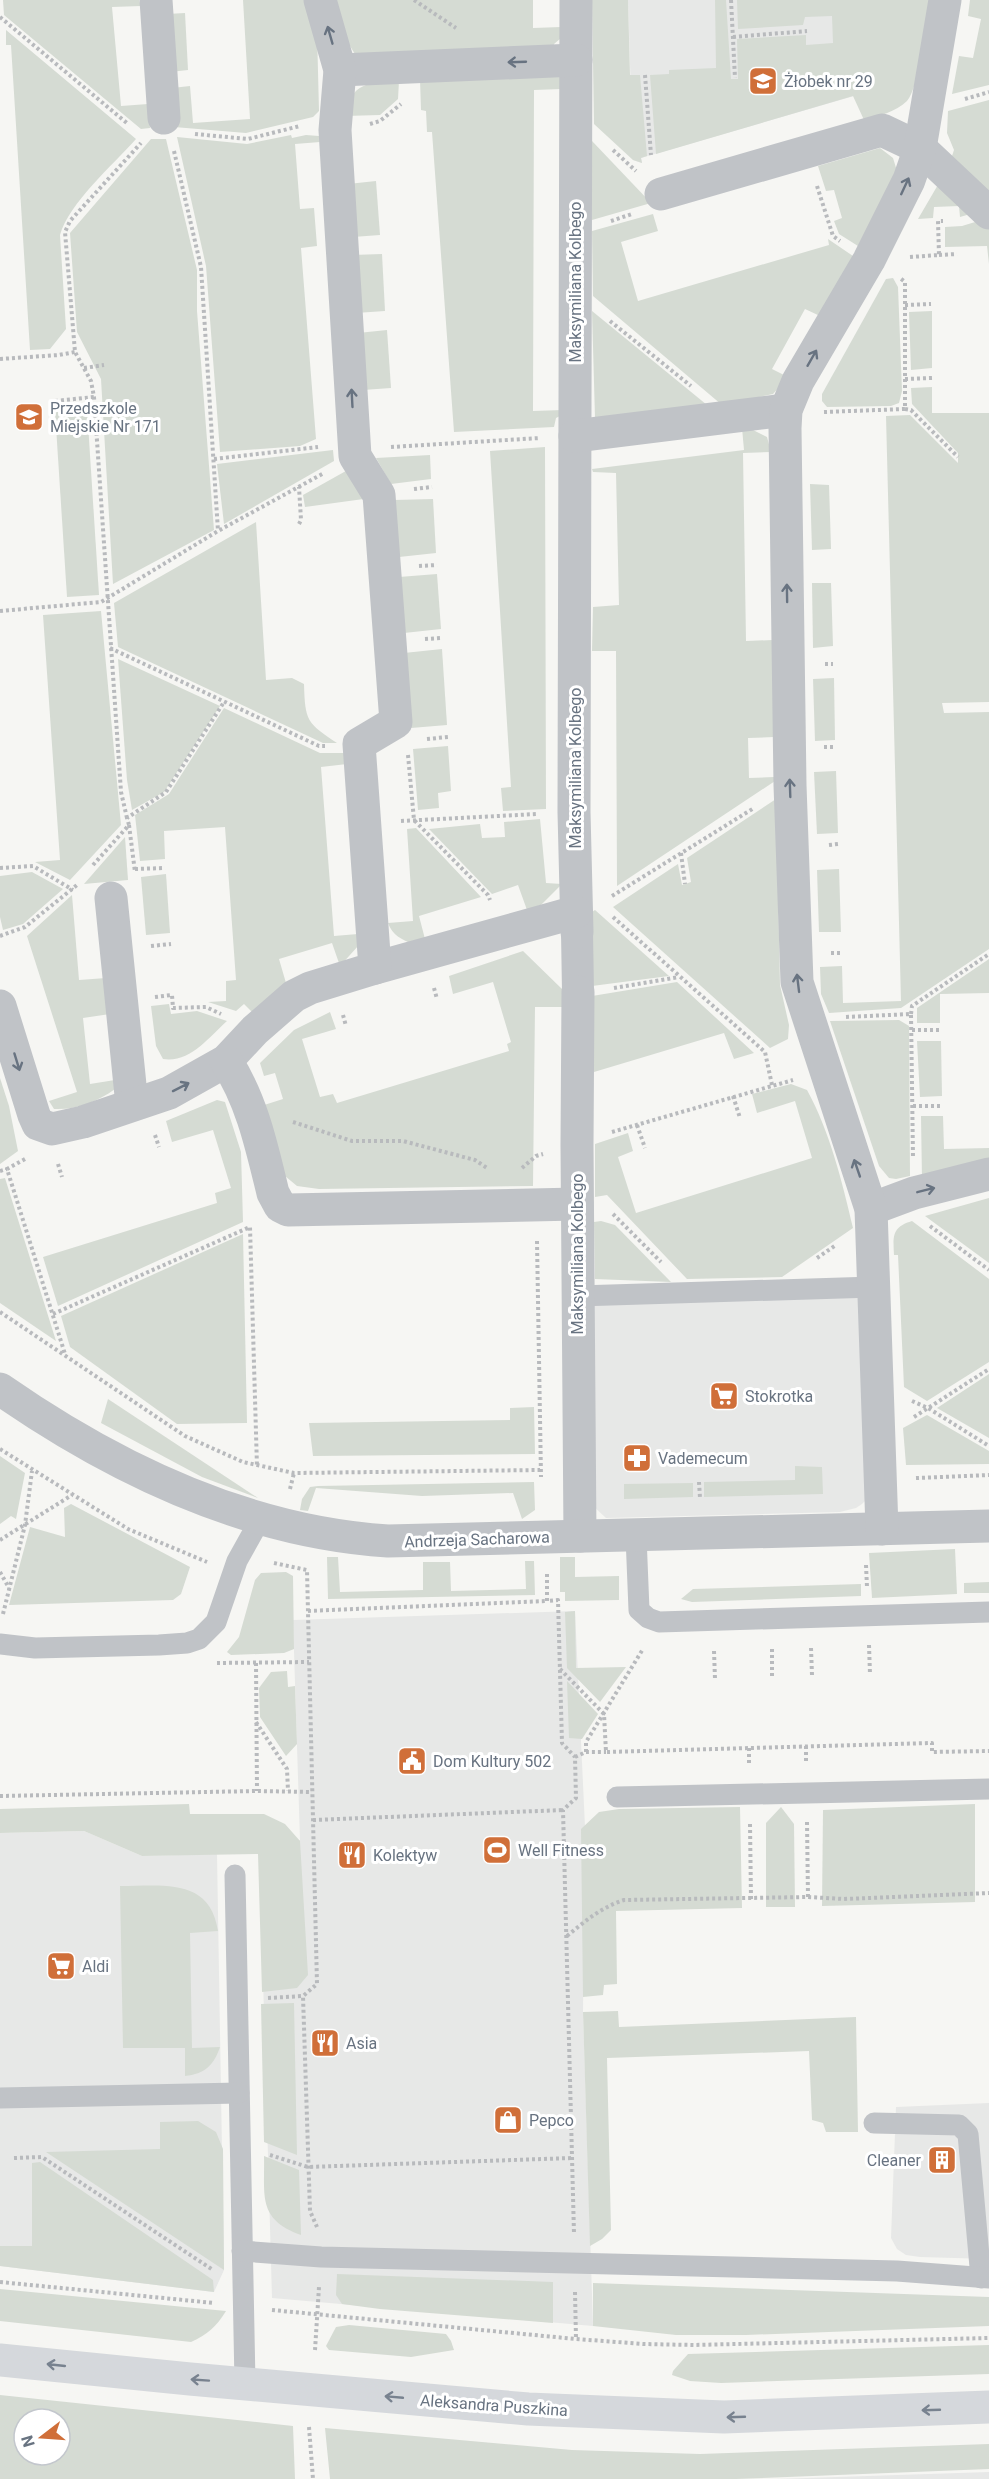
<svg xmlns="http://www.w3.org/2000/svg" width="989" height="2479" font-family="Roboto,sans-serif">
<rect width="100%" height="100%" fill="#f6f6f3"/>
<!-- built -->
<g fill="#e7e8e7">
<path d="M628,0H918L854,96L641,158L642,163L633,160Z"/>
<path d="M864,1296L867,1499L862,1504L856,1508L840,1512L606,1518L592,1505L588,1303Z"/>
<path d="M575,1611L585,1827L583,2012L593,2326L272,2298L260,1872L277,1845L300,1840L293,1620Z"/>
<path d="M84,1831L142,1856L217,1854L224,2270L214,2292L0,2266V1833Z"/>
<path d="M989,2103V2259L920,2257L906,2255L897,2249L891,2238L896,2107Z"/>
<path d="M989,2472V2479H776Z"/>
</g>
<!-- green -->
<g fill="#d5dbd3" fill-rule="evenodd">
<path d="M3,0H139L141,6L112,7L121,106L148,104L150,128L141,129L4,15Z"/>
<path d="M243,0H307L317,32L319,111L313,117L246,133L174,127L172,88L190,86L193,123L250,119Z"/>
<path d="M332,0H533V28L561,27V38L554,44L553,48L355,54L343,35Z"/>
<path d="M592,0H628L630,75H640L647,156L641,158L642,163L633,160L594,124Z"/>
<path d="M715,0H726L731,79H738L737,39L806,35V45L833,43L832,16L805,17L803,25L738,29L737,0H930C926,22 920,86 907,101C896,112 878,116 864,120L853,96L656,154L650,75L669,74V70L716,68Z"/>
<path d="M970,0H989V85L952,94L959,56L973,58L981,19L968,16Z"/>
<path d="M185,13L188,70L170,72L167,14Z"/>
<path d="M6,30L136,139C113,165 69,203 60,235L66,329L50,349L30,350L11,45H6Z"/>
<path d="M555,72L562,79V89L534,90L533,411L563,410L564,414L556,418L554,427L454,432L432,132H427L426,111L421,110L420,79Z"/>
<path d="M399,81L398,99L380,115L345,116C351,82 368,83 399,81Z"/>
<path d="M989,100V194L951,159L954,150L947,133L948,111Z"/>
<path d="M291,135L292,138L306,135L319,136L320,142L295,144L300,209L314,208L317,246L301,248L316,439L300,446L220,452L206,266L177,137L247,144Z"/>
<path d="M151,139H166L197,270V311L214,530L113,584L101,379L77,332L70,233Z"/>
<path d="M592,141L651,203L592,220Z"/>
<path d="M880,148L893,158L897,171L858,246L839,234L834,221L842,218L834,190L826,191L818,166Z"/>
<path d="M376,181L380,235L353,237L348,184Z"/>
<path d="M939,183L977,212L960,217L959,206L934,207L933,218L918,219Z"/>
<path d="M653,214L658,231L621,242L638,301L829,245L828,239L853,256L820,316L805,309L772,369L788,377L773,394L722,405L593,296L592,231Z"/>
<path d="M985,219L989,222V264L987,246L945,247V227L962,226Z"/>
<path d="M382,254L385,311L356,313L352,255Z"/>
<path d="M893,278L898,287L902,391L899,403L891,406L827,407L822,401V394L886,279Z"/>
<path d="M592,311L707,405L595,418Z"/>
<path d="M932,311V368L911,370L909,312Z"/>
<path d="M387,330L391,388L363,390L358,333Z"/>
<path d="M932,387V413H989V702L942,703L944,713L989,712V949L901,1008L829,1013L821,994L820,967L842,966L843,1003L901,1001L886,416L910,415L958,463V453L912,404L911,388Z"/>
<path d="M87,408L99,595L67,597L55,411Z"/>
<path d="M742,428H749L767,437L771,452L743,453L746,641L773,640L774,737L748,738L749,778L774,777L775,781L617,886L616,651H592L593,607L619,605L616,473L593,472L592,469L744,450Z"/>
<path d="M545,447L546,809L503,811L501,788L511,787L490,451Z"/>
<path d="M333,450L334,461L224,524L217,464Z"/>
<path d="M430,455L431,479L391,484L376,458Z"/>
<path d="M353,467L371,498L305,507L303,495Z"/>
<path d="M810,484L829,485L831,549L812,550Z"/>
<path d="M433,499L436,553L399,557L394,500Z"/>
<path d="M256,522L266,680L292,678L304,684C305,721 307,723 337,743H323L118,647L114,603Z"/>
<path d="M437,574L441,629L404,633L399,577Z"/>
<path d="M812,583H831L833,646L813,648Z"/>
<path d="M101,611L121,825L70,880L35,862L60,860L43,615Z"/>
<path d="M442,649L447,725L411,728L404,653Z"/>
<path d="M118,659L220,706L164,792L132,810L127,780Z"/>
<path d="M834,678L835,740L815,741L813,679Z"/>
<path d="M224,708L320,753H344L347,764L321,767L334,936L358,934L359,945L340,966L332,943L279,959L286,983L252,1012L244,1004L236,1011L208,1002L226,1001V981L236,980L225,827L164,831L165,859L140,861L135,815L169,794Z"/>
<path d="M448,746L451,791L438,793L439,808L418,810L413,749Z"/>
<path d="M836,771L838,833L817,834L814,772Z"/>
<path d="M776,799L780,985L789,1025L788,1039L770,1048L613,907L678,864L682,885L691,882L687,858Z"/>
<path d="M540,819L546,883L562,884L541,905L527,910L518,885L492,894L429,829L480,824L482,838L505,837L504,822Z"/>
<path d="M416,828L481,897L419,916L425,939L413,944C401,939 393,936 388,923L413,921L407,829Z"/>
<path d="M125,837L128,880L84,884Z"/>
<path d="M839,869L841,932H819L817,870Z"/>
<path d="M32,872L63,889L23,924L3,930L0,917V876Z"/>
<path d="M166,874L170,933L146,935L141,877Z"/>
<path d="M72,895L79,980L106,978L110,1014L83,1018L90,1084L115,1080V1089C97,1102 76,1110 54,1109L49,1101L77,1092L27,936Z"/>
<path d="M595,910L669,976L592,986V912Z"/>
<path d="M523,951L562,989L564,1007H535L533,1186L319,1189L297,1186L285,1176L261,1106L283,1099L275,1073L264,1076L260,1063L294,1030L330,1012L336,1029L302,1039L320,1097L333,1094L337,1103L509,1051L507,1044L511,1042L493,982L453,994L449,976Z"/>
<path d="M989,959V993L940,994V1023H917V1008Z"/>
<path d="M677,982L754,1053L734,1059L724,1033L594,1072L592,996Z"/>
<path d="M169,1004L171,1014L197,1011L227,1021C208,1038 190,1063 163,1059L156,1046L151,1006Z"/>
<path d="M899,1020L909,1026L910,1176L896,1179L889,1178L879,1166L830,1021Z"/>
<path d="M917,1041H941L942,1096L920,1097Z"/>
<path d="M0,1078L9,1106L18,1151L0,1164Z"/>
<path d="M791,1084L807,1090C830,1132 842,1181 853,1228L782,1277L687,1279L607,1195L595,1197V1144L628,1133L633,1151L618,1157L636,1213L812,1158L795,1101L757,1113L752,1094Z"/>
<path d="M217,1100L225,1102L241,1152L243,1222L58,1306L43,1257L217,1203L215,1193L231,1188L213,1130L172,1142L166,1121Z"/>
<path d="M921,1116H943L944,1149L989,1148V1160L922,1180Z"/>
<path d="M5,1178L56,1341L0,1303V1179Z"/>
<path d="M989,1198V1263L925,1216Z"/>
<path d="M601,1221L615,1225L671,1282L595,1279L594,1222Z"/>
<path d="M912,1221L989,1279V1362L927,1401L904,1387L898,1255H894C893,1236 892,1227 912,1221Z"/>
<path d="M243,1234L247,1423L177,1424L70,1347L61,1316Z"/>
<path d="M989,1374V1438L937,1408Z"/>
<path d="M108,1399L258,1498L202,1477L101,1423Z"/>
<path d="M534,1407L535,1454L313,1456L309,1423L510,1420V1408Z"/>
<path d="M927,1415L989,1451V1464L906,1465L903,1428Z"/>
<path d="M0,1456L25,1473L16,1519L11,1516L0,1524Z"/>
<path d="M795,1466L822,1467L823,1494L704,1497V1482L795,1480Z"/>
<path d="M534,1482L535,1510L522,1519L513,1493L422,1496L316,1488L308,1511L300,1510L302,1499L310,1487L318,1486Z"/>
<path d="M693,1483V1497L624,1499V1484Z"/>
<path d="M71,1504L190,1567L181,1594L173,1600L9,1605L30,1527L65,1537L64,1508Z"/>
<path d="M955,1549L957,1594L872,1598L869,1553Z"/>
<path d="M327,1557H338L340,1592L423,1590V1562H450L451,1591L526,1589L525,1561H534L535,1595L328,1599Z"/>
<path d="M560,1557H575V1577L619,1576V1600L565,1601V1592H560Z"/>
<path d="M286,1572L293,1576L294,1649L284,1653L231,1655L227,1652L239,1637L255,1580L261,1573Z"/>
<path d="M989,1582V1593H964V1583Z"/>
<path d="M861,1584V1596L692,1602L681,1599L693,1589Z"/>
<path d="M575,1611L576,1668L626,1667L600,1702L567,1668L565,1612Z"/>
<path d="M287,1671L288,1687L295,1686L297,1744L286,1756L260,1717L259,1688L271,1672Z"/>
<path d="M567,1681L598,1714L582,1739L569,1738Z"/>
<path d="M189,1804L190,1814H264L285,1824L300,1841L308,1975L297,1988L262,1992L258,1854L142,1856L84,1831L0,1833V1809Z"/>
<path d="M975,1804V1902L822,1906L823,1810Z"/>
<path d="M740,1807L742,1908L616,1911L617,1984L604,1985L603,1995L583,1997L581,1829L599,1812L619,1809Z"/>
<path d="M781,1807L794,1824L795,1907H766V1823Z"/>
<path d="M120,1886C162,1886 210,1877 218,1931L190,1933L192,2048L220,2047C214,2065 205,2074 185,2076V2048H123Z"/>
<path d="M294,2003L297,2155L264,2142L261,2004Z"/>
<path d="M618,2011L619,2027L856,2017L858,2132H826L823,2123L812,2120L809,2051L607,2058L611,2230L602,2239L590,2246L583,2012Z"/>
<path d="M198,2121L216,2132L223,2149L224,2270L46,2152L160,2149V2122Z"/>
<path d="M264,2156L299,2170L301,2235C257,2219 265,2196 264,2156Z"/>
<path d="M40,2162L213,2280L214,2292L0,2266V2246H32V2163Z"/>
<path d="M337,2274L553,2282V2323L380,2309L342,2304L336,2295Z"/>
<path d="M593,2283L989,2297V2326L746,2335H676L593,2326Z"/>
<path d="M0,2289L226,2311C217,2326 207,2335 191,2342L0,2321Z"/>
<path d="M349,2325L446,2334L451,2341L454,2350L411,2357L329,2350L326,2346L336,2327Z"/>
<path d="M989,2345V2374L721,2383L690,2381L672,2375L673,2371L688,2354Z"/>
<path d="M0,2395L293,2426L295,2479H0ZM24,2419H60V2455H24Z"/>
<path d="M325,2428L572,2450L700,2454L989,2444V2469L736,2479H330Z"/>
</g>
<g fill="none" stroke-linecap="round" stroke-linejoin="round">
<!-- path -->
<g stroke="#b8babd" stroke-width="4" stroke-dasharray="3 3" stroke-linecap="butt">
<path d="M414,0L456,28"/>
<path d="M731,0L735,78"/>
<path d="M0,17L128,124"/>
<path d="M733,37L807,31"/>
<path d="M645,75L651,155"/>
<path d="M965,99L989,92"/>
<path d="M370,124L380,121L401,104"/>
<path d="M195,134L248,139L300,126"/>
<path d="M613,150L636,171"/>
<path d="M174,151L201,267L218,531"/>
<path d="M817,186L833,236L840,241"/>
<path d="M611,221L632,214"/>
<path d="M939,255L957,254"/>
<path d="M910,257L939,255L938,221H943"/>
<path d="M905,305L931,304"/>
<path d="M610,321L691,386"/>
<path d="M0,359L59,355L75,352"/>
<path d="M84,368L104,365"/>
<path d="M905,379L932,378"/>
<path d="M55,401L94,397"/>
<path d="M905,409L911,410L958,457"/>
<path d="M824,412L905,409V282L900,278"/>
<path d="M391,447L540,438"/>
<path d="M214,459L318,447"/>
<path d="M414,489L432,487"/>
<path d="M299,524L301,520L299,487"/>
<path d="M419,566L437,565"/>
<path d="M0,611L101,602L218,531L324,473"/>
<path d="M425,639L442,638"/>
<path d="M110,648L319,746H325"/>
<path d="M825,664H833"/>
<path d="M427,739L448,737"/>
<path d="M824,747H836"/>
<path d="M408,755L414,820L488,895L490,900"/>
<path d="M127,818L121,792L94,397L91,381L75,352L65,232L70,221L141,143"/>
<path d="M401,821L537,814"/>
<path d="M129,825L135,872"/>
<path d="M829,845L838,844"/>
<path d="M681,853L685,884"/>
<path d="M93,865L129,825L127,818L166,792L224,702"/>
<path d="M0,868L33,866L73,890"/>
<path d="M135,869L165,868"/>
<path d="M612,896L754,808"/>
<path d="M613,917L765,1052L772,1085"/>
<path d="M0,936L25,927L77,885"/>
<path d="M151,946L171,944"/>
<path d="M831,953H841"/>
<path d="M434,988L437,999"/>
<path d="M614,988L679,977"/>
<path d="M155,997L172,995L173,1008L206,1007L221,1014"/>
<path d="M911,1014L912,1006L989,954"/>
<path d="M343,1015L346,1026"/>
<path d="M846,1017L911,1014L913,1157"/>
<path d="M912,1030H941"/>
<path d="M733,1096L740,1118"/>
<path d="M913,1106H943"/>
<path d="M293,1122L352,1141H403L475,1160L487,1168"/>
<path d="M637,1125L645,1148"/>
<path d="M612,1132L793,1080"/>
<path d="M155,1135L159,1147"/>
<path d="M25,1159L7,1169L65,1354"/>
<path d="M58,1164L62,1177"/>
<path d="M522,1168L536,1156L543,1154"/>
<path d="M0,1171L7,1169"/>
<path d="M613,1214L661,1262"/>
<path d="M930,1226L989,1270"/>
<path d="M537,1241L541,1477"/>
<path d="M817,1258L836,1245"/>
<path d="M0,1312L185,1436L243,1462L294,1473L540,1470"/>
<path d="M53,1314L250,1227L257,1467"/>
<path d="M912,1401L928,1408L989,1446"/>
<path d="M914,1417L989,1369"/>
<path d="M0,1449L128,1529L207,1562"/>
<path d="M916,1478L989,1475"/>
<path d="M699,1482L700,1498"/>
<path d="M290,1489L294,1473"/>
<path d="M0,1540L72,1495"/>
<path d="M274,1563L307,1570L317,1984L303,1996L310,2211L317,2227"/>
<path d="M866,1565L867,1587"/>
<path d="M0,1572L9,1588"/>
<path d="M547,1574V1601L558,1600L562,1743L575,1757L576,1798L563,1810L574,2234"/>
<path d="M308,1611L547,1601"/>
<path d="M3,1614L25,1525L32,1471"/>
<path d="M869,1645L870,1674"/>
<path d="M811,1648L812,1675"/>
<path d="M772,1649V1677"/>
<path d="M714,1651L715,1679"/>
<path d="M217,1663L309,1662"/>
<path d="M256,1663L257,1791"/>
<path d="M560,1669L604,1714L606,1752L932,1743V1752L989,1751"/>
<path d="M256,1722L287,1769L288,1791"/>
<path d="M806,1746V1763"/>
<path d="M749,1748V1765"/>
<path d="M586,1752V1742L643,1649"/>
<path d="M575,1757L586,1752H606"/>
<path d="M0,1796L257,1791L312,1792"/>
<path d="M313,1820L563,1810"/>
<path d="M807,1822L808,1897"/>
<path d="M750,1824L751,1899"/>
<path d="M567,1936C585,1921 602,1907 624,1900L808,1897L844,1899L989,1893"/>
<path d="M268,1998L303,1996"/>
<path d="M270,2155L308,2167L572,2158"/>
<path d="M14,2158L42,2157L213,2270"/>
<path d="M0,2282L214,2303"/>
<path d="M575,2292L576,2339"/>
<path d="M272,2310L576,2339L644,2344L694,2345L989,2338"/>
<path d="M315,2350L319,2287"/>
<path d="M309,2427L313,2479"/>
</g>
<!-- service -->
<g stroke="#c0c3c7" stroke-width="21">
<path d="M578,1296L874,1287"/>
<path d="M636,1536L639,1610L648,1618L659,1622L989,1612"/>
<path d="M0,1644L35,1648L159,1645L187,1643L199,1639L216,1622L237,1561L261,1518"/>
<path d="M617,1797L989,1789"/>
<path d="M235,1875L245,2383"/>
<path d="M0,2098L239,2093"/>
<path d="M874,2123L959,2125L968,2134L981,2278"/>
<path d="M242,2251L321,2257L897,2271L989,2278"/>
</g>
<!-- pedestrian -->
<path stroke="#c0c3c7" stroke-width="32" d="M577,932L578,992"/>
<!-- minor -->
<g stroke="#c0c3c7" stroke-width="33">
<path d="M156,0L164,118"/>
<path d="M576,0L574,812L577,932"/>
<path d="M340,70L576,60"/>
<path d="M661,194L882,130L920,148L989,213"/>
<path d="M575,436L786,410"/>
<path d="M111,898L132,1105"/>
<path d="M375,968L576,912"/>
<path d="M578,992L577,1145L580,1536"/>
<path d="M0,1006L34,1115L38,1124L52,1129L83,1122L169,1093L226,1061L255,1030L294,996L310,988L375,968L359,744L396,722L379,495L355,456L335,130L340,70L320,0"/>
<path d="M226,1061C252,1100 262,1148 273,1193L280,1206L288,1210L577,1204"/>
<path d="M871,1209L914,1193L989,1174"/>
<path d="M0,1389C115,1469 247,1532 388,1541L989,1526"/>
<path d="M882,1529L871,1209L797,982L790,785L785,428L786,410L798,381L869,260L909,180L920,148L945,0"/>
</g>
<!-- secondary -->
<path stroke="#d5d8dc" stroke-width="33" d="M0,2360L190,2379L528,2409L724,2417L989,2407"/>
</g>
<!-- one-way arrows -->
<defs><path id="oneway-shaft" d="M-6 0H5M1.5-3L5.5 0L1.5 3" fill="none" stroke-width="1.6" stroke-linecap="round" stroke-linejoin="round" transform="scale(1.5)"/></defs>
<g stroke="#687381">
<use href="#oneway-shaft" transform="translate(330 35) rotate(-106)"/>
<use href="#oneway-shaft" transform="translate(517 62) rotate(178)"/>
<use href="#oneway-shaft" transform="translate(905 186) rotate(-65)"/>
<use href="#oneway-shaft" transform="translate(812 358) rotate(-60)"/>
<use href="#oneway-shaft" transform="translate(352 398) rotate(-93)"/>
<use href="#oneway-shaft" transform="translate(787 593) rotate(-91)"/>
<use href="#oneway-shaft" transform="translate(790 788) rotate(-92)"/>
<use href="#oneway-shaft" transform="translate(798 983) rotate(-97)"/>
<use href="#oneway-shaft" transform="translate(17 1062) rotate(73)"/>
<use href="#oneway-shaft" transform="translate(181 1087) rotate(-27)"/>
<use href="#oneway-shaft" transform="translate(857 1168) rotate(-109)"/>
<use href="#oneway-shaft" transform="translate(926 1190) rotate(-14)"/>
</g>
<g stroke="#78828f">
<use href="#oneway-shaft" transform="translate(56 2365) rotate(-174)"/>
<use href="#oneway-shaft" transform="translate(200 2380) rotate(-176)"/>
<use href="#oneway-shaft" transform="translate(394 2397) rotate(-175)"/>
<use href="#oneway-shaft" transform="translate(931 2410) rotate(178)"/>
<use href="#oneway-shaft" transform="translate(736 2417) rotate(178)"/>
</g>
<!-- icons -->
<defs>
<g id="school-square" transform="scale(1.5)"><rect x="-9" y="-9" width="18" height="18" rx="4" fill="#d06f39" stroke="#fff"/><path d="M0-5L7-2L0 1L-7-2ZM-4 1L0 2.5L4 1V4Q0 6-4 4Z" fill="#fff"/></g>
<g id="supermarket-square" transform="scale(1.5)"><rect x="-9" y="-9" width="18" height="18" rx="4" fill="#d06f39" stroke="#fff"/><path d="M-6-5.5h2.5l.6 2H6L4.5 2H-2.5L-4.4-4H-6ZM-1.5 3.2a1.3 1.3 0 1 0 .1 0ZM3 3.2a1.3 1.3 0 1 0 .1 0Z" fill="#fff"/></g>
<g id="pharmacy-square" transform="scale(1.5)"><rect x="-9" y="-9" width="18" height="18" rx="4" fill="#d06f39" stroke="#fff"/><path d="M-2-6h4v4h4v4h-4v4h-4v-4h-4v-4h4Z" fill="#fff"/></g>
<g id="civic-square" transform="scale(1.5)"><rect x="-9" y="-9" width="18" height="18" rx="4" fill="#d06f39" stroke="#fff"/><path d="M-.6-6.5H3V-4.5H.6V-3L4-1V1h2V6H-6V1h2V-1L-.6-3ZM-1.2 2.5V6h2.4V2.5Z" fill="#fff"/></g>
<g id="stadium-square" transform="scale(1.5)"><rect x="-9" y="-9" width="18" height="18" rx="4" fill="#d06f39" stroke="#fff"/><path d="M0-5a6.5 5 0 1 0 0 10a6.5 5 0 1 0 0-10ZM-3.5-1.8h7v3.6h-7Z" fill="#fff"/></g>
<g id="restaurant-square" transform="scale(1.5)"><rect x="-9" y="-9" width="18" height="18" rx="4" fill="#d06f39" stroke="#fff"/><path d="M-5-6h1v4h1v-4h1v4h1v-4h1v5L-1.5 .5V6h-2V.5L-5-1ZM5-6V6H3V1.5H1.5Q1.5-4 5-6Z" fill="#fff"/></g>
<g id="shop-square" transform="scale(1.5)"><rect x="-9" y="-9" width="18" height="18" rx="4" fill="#d06f39" stroke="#fff"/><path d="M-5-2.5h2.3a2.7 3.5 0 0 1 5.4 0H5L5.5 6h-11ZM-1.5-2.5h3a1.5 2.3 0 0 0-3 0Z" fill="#fff"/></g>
<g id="building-square" transform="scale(1.5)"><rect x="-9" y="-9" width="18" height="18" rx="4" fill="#d06f39" stroke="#fff"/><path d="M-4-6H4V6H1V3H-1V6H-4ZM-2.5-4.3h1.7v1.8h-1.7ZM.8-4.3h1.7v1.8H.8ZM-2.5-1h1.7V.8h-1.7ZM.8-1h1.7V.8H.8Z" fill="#fff"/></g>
</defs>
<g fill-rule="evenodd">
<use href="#school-square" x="763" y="81"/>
<use href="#school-square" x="29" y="417"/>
<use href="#supermarket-square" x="724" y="1396"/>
<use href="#pharmacy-square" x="637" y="1458"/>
<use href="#civic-square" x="412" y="1761"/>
<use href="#stadium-square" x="497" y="1850"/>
<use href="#restaurant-square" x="352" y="1855"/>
<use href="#supermarket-square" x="61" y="1966"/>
<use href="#restaurant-square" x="325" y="2043"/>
<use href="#shop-square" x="508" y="2120"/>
<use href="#building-square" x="942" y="2160"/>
</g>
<g text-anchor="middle" stroke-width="6" stroke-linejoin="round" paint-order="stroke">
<!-- poi labels -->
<g font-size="16" fill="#687381" stroke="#fff" text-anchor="start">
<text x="784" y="87">Żłobek nr 29</text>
<text x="50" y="414">Przedszkole<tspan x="50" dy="18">Miejskie Nr 171</tspan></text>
<text x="745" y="1402">Stokrotka</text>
<text x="658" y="1464">Vademecum</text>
<text x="433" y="1767">Dom Kultury 502</text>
<text x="518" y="1856">Well Fitness</text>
<text x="373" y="1861">Kolektyw</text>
<text x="82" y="1972">Aldi</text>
<text x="346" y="2049">Asia</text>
<text x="529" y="2126">Pepco</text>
<text x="921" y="2166" text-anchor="end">Cleaner</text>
</g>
<!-- street labels -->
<g font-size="16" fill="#687381" stroke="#fff">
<text transform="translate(575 282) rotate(-90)" y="6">Maksymiliana Kolbego</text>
<text transform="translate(575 768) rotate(-90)" y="6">Maksymiliana Kolbego</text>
<text transform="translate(577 1254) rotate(-90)" y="6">Maksymiliana Kolbego</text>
<text transform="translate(477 1539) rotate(-2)" y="6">Andrzeja Sacharowa</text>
<text transform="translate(494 2405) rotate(4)" y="6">Aleksandra Puszkina</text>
</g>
</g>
<!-- north arrow -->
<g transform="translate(42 2437) rotate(253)"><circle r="28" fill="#ffffff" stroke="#c3c7cd" stroke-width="1.5"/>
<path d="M0-4.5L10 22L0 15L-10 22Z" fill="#d06f39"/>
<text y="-9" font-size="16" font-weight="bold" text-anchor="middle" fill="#687381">N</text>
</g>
</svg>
